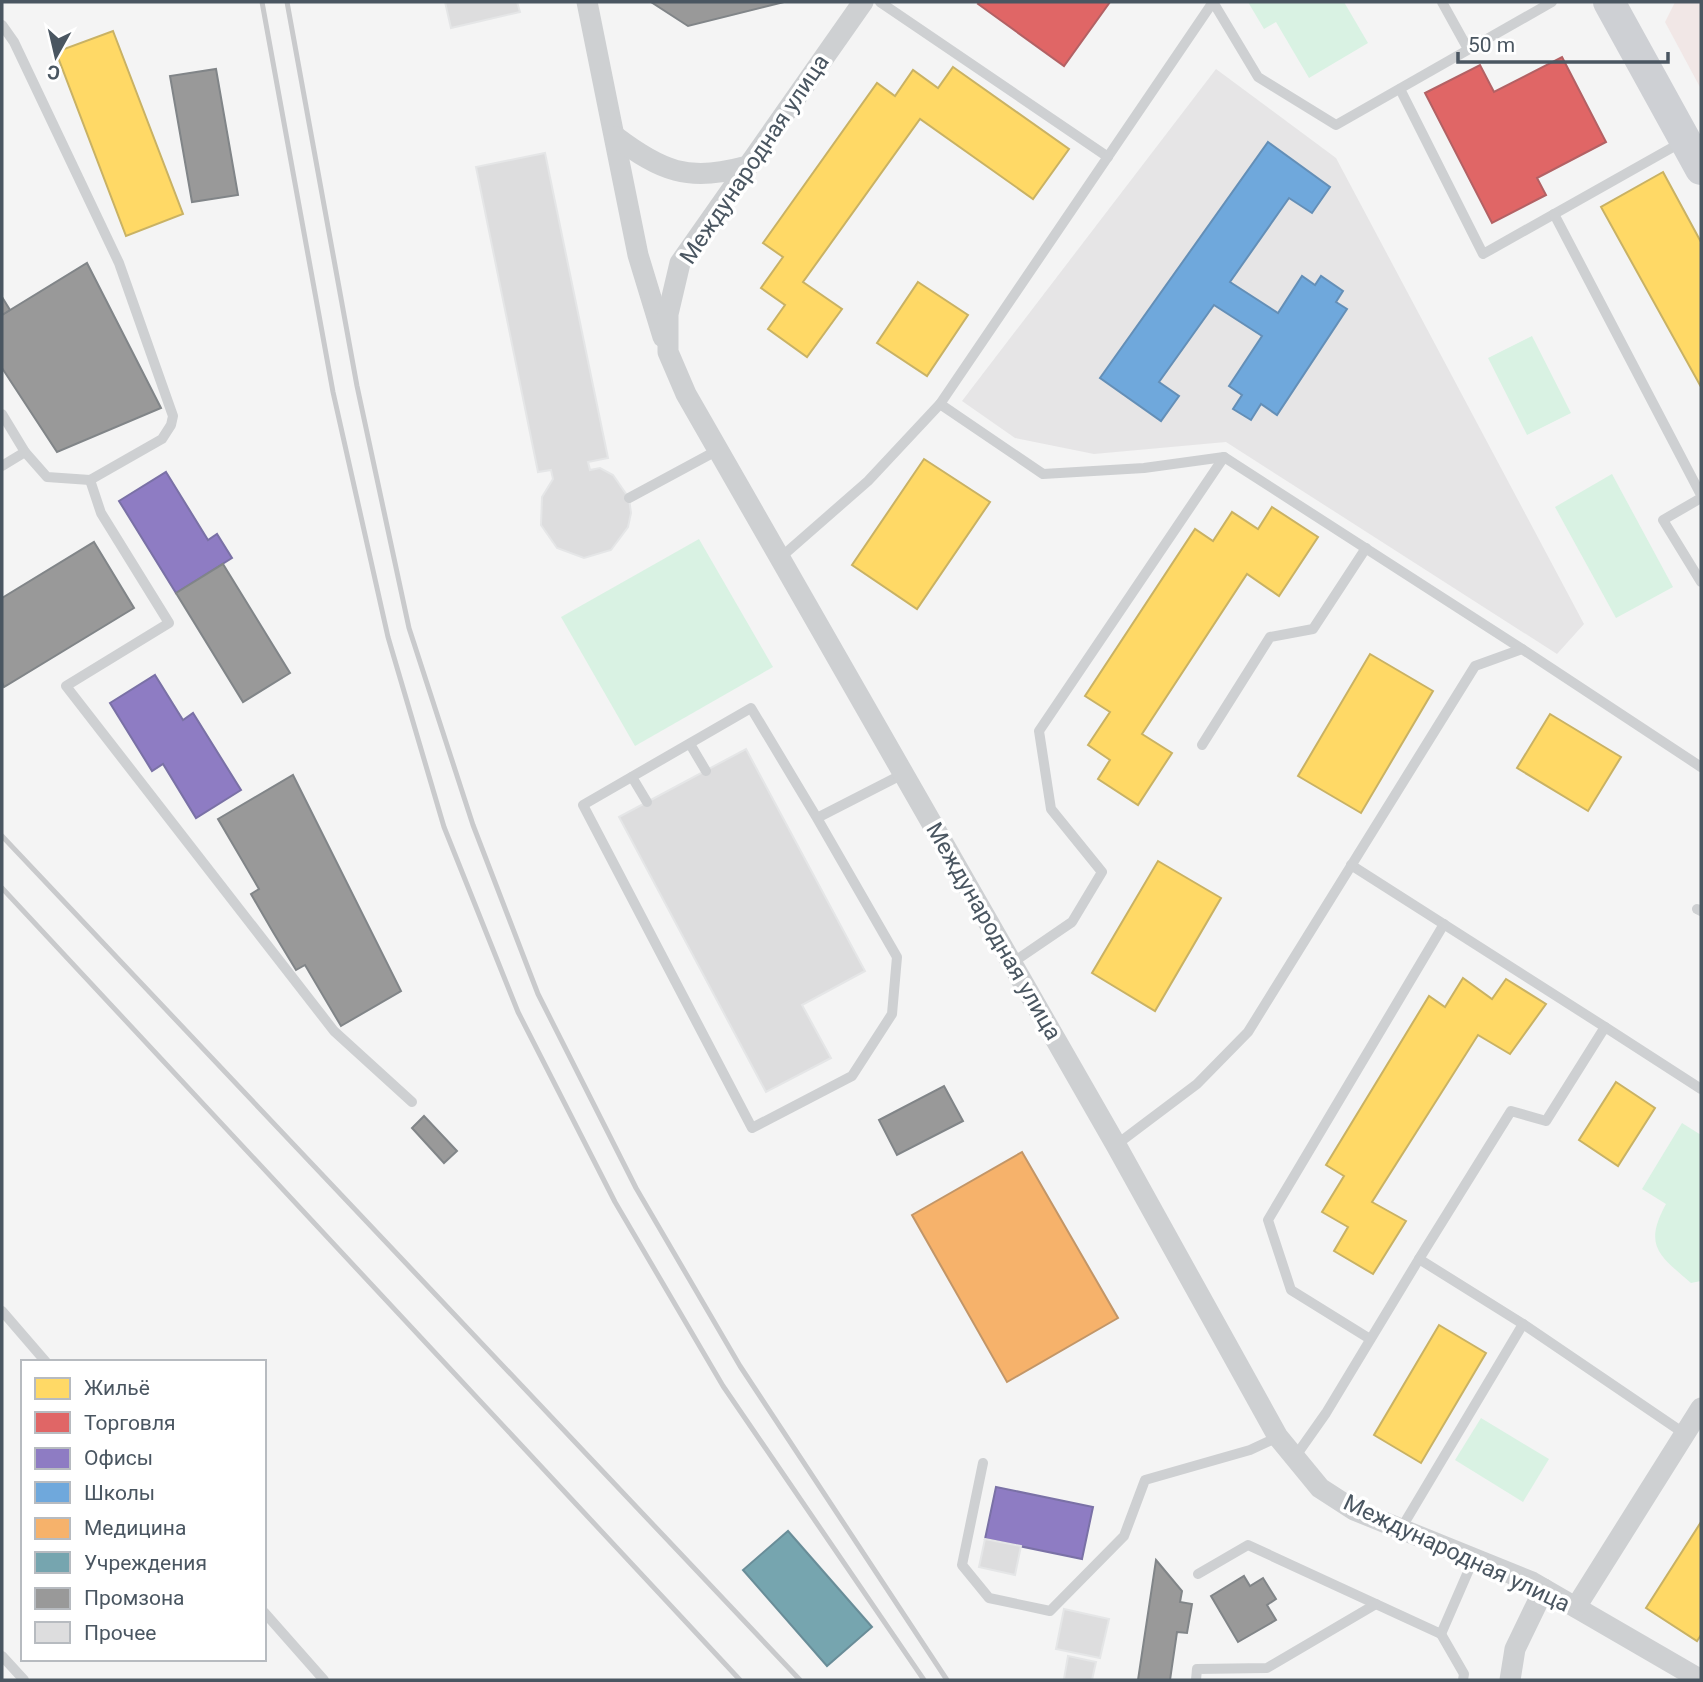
<svg xmlns="http://www.w3.org/2000/svg" width="1703" height="1682" font-family="Roboto,sans-serif">
<rect width="100%" height="100%" fill="#f4f4f4"/>
<!-- education -->
<path fill="#e6e5e6" d="M1216,69L1336,158L1584,624L1557,654L1226,442L1094,454L1015,438L962,401Z"/>
<!-- medical -->
<path fill="#f1e7e6" d="M1675,2H1701V89L1665,22Z"/>
<!-- green -->
<g fill="#d9f2e3">
<path d="M1248,2H1344L1368,43L1309,78L1276,22L1264,29Z"/>
<path d="M1532,336L1571,413L1527,435L1488,358Z"/>
<path d="M1612,474L1673,587L1616,618L1555,507Z"/>
<path d="M699,539L773,667L635,746L561,617Z"/>
<path d="M1682,1123L1701,1135V1281L1691,1283C1659,1255 1643,1246 1666,1204L1642,1189Z"/>
<path d="M1481,1418L1549,1459L1523,1502L1455,1460Z"/>
</g>
<!-- homes -->
<g fill="#ffd966" stroke="#c9b264" stroke-width="2">
<path d="M113,31L183,214L126,236L56,52Z"/>
<path d="M953,67L1069,149L1033,199L920,119L803,282L842,309L807,357L768,329L785,305L761,288L783,257L763,243L877,83L895,96L913,70L938,88Z"/>
<path d="M1663,172L1701,242V387L1601,207Z"/>
<path d="M918,282L968,315L927,376L877,343Z"/>
<path d="M924,459L990,502L917,609L852,565Z"/>
<path d="M1272,507L1318,537L1279,596L1247,574L1142,734L1172,753L1138,805L1098,779L1110,760L1088,745L1110,712L1085,696L1195,529L1213,541L1232,512L1258,529Z"/>
<path d="M1370,654L1433,691L1361,813L1298,776Z"/>
<path d="M1550,714L1621,757L1588,811L1517,768Z"/>
<path d="M1158,861L1221,898L1155,1011L1092,973Z"/>
<path d="M1463,978L1492,999L1506,979L1546,1004L1510,1054L1478,1035L1372,1202L1406,1221L1373,1274L1334,1251L1348,1227L1322,1212L1344,1176L1326,1165L1429,996L1445,1007Z"/>
<path d="M1616,1082L1655,1108L1618,1166L1579,1140Z"/>
<path d="M1439,1325L1486,1353L1421,1463L1374,1435Z"/>
<path d="M1701,1522V1635L1697,1641L1646,1608Z"/>
</g>
<!-- shops -->
<g fill="#e06666" stroke="#b36164" stroke-width="2">
<path d="M980,2H1110L1064,66L978,4Z"/>
<path d="M1562,57L1606,142L1537,178L1546,195L1492,223L1425,93L1480,65L1494,92Z"/>
</g>
<!-- offices -->
<g fill="#8e7cc3" stroke="#7a71a6" stroke-width="2">
<path d="M166,472L208,540L217,534L232,558L176,593L119,501Z"/>
<path d="M155,675L183,720L193,713L241,790L196,818L163,764L152,771L110,703Z"/>
<path d="M996,1487L1093,1507L1082,1559L985,1539Z"/>
</g>
<!-- schools -->
<path fill="#6fa8dc" stroke="#648fb7" stroke-width="2" d="M1268,142L1330,187L1312,213L1289,198L1230,282L1278,313L1302,276L1315,285L1321,276L1343,291L1336,302L1347,309L1277,415L1261,404L1251,420L1233,409L1242,395L1229,386L1262,336L1214,305L1159,382L1179,396L1161,421L1100,378Z"/>
<!-- health -->
<path fill="#f6b26b" stroke="#c29668" stroke-width="2" d="M1022,1152L1118,1318L1007,1382L912,1215Z"/>
<!-- public -->
<path fill="#76a5af" stroke="#698d98" stroke-width="2" d="M788,1531L872,1627L827,1666L743,1570Z"/>
<!-- industry -->
<g fill="#999" stroke="#818588" stroke-width="2">
<path d="M651,2H784L688,26Z"/>
<path d="M216,69L238,195L192,202L170,76Z"/>
<path d="M87,263L161,408L57,452L2,368V315Z"/>
<path d="M2,297L10,310L2,315Z"/>
<path d="M94,542L134,608L4,687L2,682V598Z"/>
<path d="M223,564L290,673L243,702L176,593Z"/>
<path d="M293,775L401,991L341,1026L305,965L296,970L273,932L251,894L259,889L218,819Z"/>
<path d="M944,1086L963,1121L897,1155L879,1120Z"/>
<path d="M424,1116L457,1151L444,1163L412,1128Z"/>
<path d="M1156,1560L1182,1591L1180,1602L1192,1604L1187,1633L1177,1632L1170,1680H1138Z"/>
<path d="M1244,1576L1250,1586L1263,1578L1276,1599L1267,1605L1276,1620L1238,1642L1211,1596Z"/>
</g>
<!-- building -->
<g fill="#ddddde" stroke="#e5e6e7" stroke-width="2">
<path d="M445,2H517L520,12L451,28Z"/>
<path d="M545,153L608,458L588,462L590,470L600,468L613,475L629,498L631,513L628,527L611,550L584,558L557,548L541,525L542,497L553,479L551,470L538,472L476,167Z"/>
<path d="M746,749L865,971L802,1005L831,1058L766,1092L619,817Z"/>
<path d="M985,1539L1021,1546L1015,1575L979,1567Z"/>
<path d="M1064,1609L1109,1619L1100,1658L1056,1649Z"/>
<path d="M1068,1656L1096,1662L1092,1680L1064,1679Z"/>
</g>
<g fill="none" stroke-linecap="round" stroke-linejoin="round">
<!-- lane -->
<g stroke="#ced0d2" stroke-width="10">
<path d="M880,2L1108,157"/>
<path d="M1442,2L1468,49"/>
<path d="M2,25L14,42L119,263L173,416L171,425L162,439L90,480L47,477L25,452L2,414"/>
<path d="M1400,89L1483,254L1682,142"/>
<path d="M1554,214L1701,495"/>
<path d="M940,404L1043,474L1144,468L1224,457L1522,649"/>
<path d="M2,466L25,452"/>
<path d="M90,480L101,513L169,623L66,686L334,1031L412,1102"/>
<path d="M629,498L718,450"/>
<path d="M1701,498L1663,520L1701,582"/>
<path d="M780,558L868,481L940,404L1213,2L1258,77L1336,125L1552,2"/>
<path d="M690,744L706,771"/>
<path d="M1202,745L1270,637L1313,629L1366,548"/>
<path d="M632,777L647,802"/>
<path d="M817,818L751,708L583,805L752,1128L852,1076L892,1014L897,957L817,818L903,774"/>
<path d="M1351,865L1605,1027"/>
<path d="M1697,909L1701,911"/>
<path d="M1012,963L1072,922L1102,872L1051,809L1039,731L1224,457"/>
<path d="M1116,1145L1197,1084L1248,1032L1475,666L1522,649L1701,767"/>
<path d="M1419,1259L1511,1111L1546,1121L1605,1027L1701,1089"/>
<path d="M2,1311L46,1362"/>
<path d="M1523,1324L1685,1434"/>
<path d="M1370,1339L1291,1290L1268,1220L1444,924"/>
<path d="M1295,1457L1326,1413L1419,1259L1523,1324L1402,1527"/>
<path d="M983,1463L962,1565L989,1598L1050,1611L1124,1536L1145,1480L1250,1450L1278,1437"/>
<path d="M1198,1574L1248,1545L1441,1634L1474,1558"/>
<path d="M264,1612L324,1680"/>
<path d="M1441,1634L1464,1674L1463,1680"/>
<path d="M2,1656L24,1680"/>
<path d="M1196,1680L1197,1669L1267,1668L1376,1604"/>
</g>
<!-- street -->
<g stroke="#ced0d2" stroke-width="21">
<path d="M587,2L638,255L663,337"/>
<path d="M863,2L680,263L668,314V352L686,394L1116,1145L1278,1437L1320,1488L1354,1510L1532,1582L1701,1680"/>
<path d="M616,137C661,171 688,182 744,167"/>
<path d="M1576,1607L1701,1408"/>
<path d="M1510,1680L1515,1649L1544,1589"/>
</g>
<!-- secondary -->
<path stroke="#ced0d4" stroke-width="32" d="M1609,2L1701,169"/>
<!-- rail -->
<g stroke="#c9cacc" stroke-width="5">
<path d="M262,2L333,392L388,637L444,827L518,1012L615,1202L723,1386L924,1680"/>
<path d="M287,2L357,386L409,628L473,825L538,994L636,1188L740,1366L947,1680"/>
<path d="M2,836L800,1680"/>
<path d="M2,888L740,1680"/>
</g>
</g>
<g text-anchor="middle" stroke-width="7" stroke-linejoin="round" paint-order="stroke">
<!-- street labels -->
<g font-size="23" fill="#4a5661" stroke="#fff">
<text transform="translate(754 159) rotate(-56)" y="8">Международная улица</text>
<text transform="translate(994 931) rotate(60)" y="8">Международная улица</text>
<text transform="translate(1457 1553) rotate(25)" y="8">Международная улица</text>
</g>
</g>
<!-- border -->
<rect width="1703" height="1682" fill="none" stroke="#4a5661" stroke-width="7"/>
<!-- legend -->
<rect x="21" y="1360" width="245" height="301" fill="#ffffff" stroke="#b7bbc0" stroke-width="2"/>
<rect x="35" y="1378" width="35" height="21" fill="#ffd966" stroke="#b7bbc0" stroke-width="2"/>
<text x="84" y="1395" font-size="21" fill="#4a5661">Жильё</text>
<rect x="35" y="1412" width="35" height="21" fill="#e06666" stroke="#b7bbc0" stroke-width="2"/>
<text x="84" y="1430" font-size="21" fill="#4a5661">Торговля</text>
<rect x="35" y="1448" width="35" height="21" fill="#8e7cc3" stroke="#b7bbc0" stroke-width="2"/>
<text x="84" y="1465" font-size="21" fill="#4a5661">Офисы</text>
<rect x="35" y="1482" width="35" height="21" fill="#6fa8dc" stroke="#b7bbc0" stroke-width="2"/>
<text x="84" y="1500" font-size="21" fill="#4a5661">Школы</text>
<rect x="35" y="1518" width="35" height="21" fill="#f6b26b" stroke="#b7bbc0" stroke-width="2"/>
<text x="84" y="1535" font-size="21" fill="#4a5661">Медицина</text>
<rect x="35" y="1552" width="35" height="21" fill="#76a5af" stroke="#b7bbc0" stroke-width="2"/>
<text x="84" y="1570" font-size="21" fill="#4a5661">Учреждения</text>
<rect x="35" y="1588" width="35" height="21" fill="#999999" stroke="#b7bbc0" stroke-width="2"/>
<text x="84" y="1605" font-size="21" fill="#4a5661">Промзона</text>
<rect x="35" y="1622" width="35" height="21" fill="#ddddde" stroke="#b7bbc0" stroke-width="2"/>
<text x="84" y="1640" font-size="21" fill="#4a5661">Прочее</text>
<!-- north arrow -->
<g transform="translate(56 56) rotate(188)" stroke="#ffffff" stroke-width="5" paint-order="stroke">
<path d="M0-5L12 26L0 18L-12 26Z" fill="#4a5661"/>
<text y="-10" font-size="19" font-weight="bold" text-anchor="middle" fill="#4a5661">С</text>
</g>
<!-- scale -->
<path d="M1458 52v10h210v-10" fill="none" stroke="#4a5661" stroke-width="3.5"/>
<text x="1468" y="52" font-size="21" fill="#4a5661" stroke="#ffffff" stroke-width="5" paint-order="stroke">50 m</text>
</svg>
